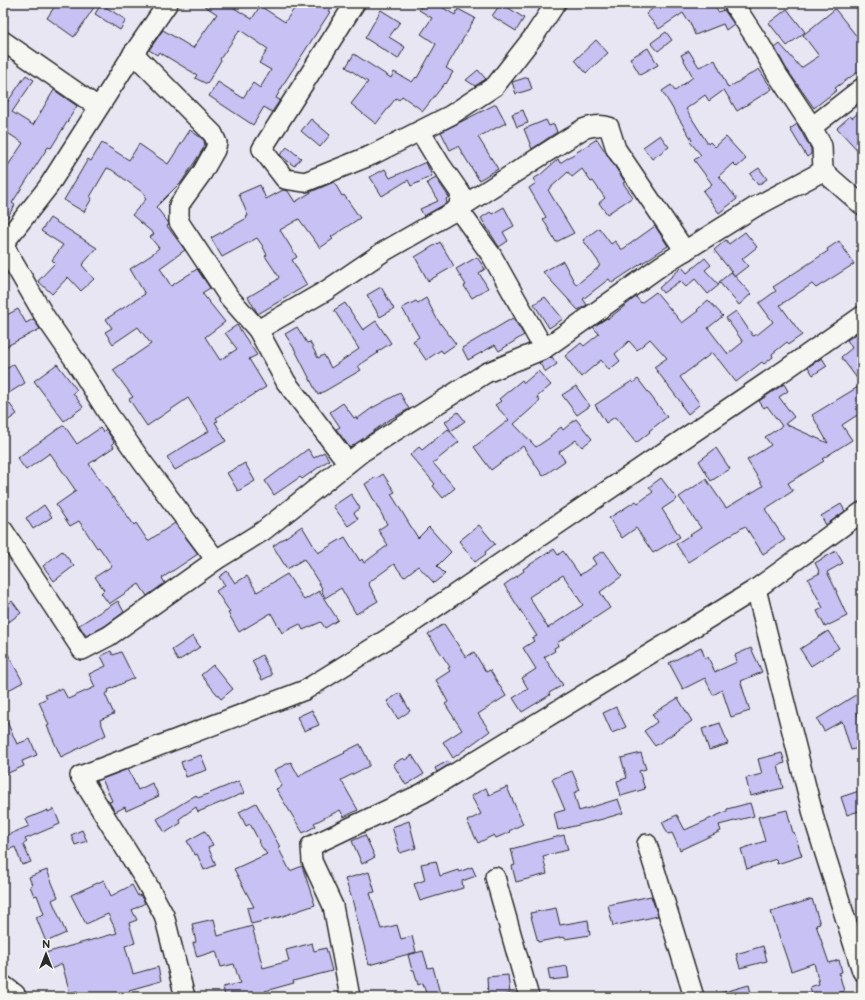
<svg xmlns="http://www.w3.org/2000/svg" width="865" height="1000" font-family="'Balsamiq Sans',sans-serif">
<rect width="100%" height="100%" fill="#e8e6f3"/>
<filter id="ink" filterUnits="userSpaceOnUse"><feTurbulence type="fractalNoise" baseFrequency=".025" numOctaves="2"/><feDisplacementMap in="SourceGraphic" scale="8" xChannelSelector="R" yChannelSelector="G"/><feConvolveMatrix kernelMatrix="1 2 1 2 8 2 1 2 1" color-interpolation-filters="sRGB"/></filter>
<g filter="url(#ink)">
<!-- building -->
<g fill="#c7c1f4" stroke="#2b2b2b" fill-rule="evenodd">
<path d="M57,3H65L71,7L74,3H97L74,37L47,18Z"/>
<path d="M200,3H226L252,19L260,6L285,22L298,3H334L328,11L330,12L286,80L276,98L280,100L272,112L264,107L253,125L209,96L218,82L243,98L253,83L260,88L271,70L259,63L268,49L240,30L220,59L221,60L207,84L195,78L197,75L159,52L157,55L149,50L163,30L193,48L217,14Z"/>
<path d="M423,3H435L455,15L458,9L475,18L446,68L453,72L446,84L445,83L423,111L402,96L399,100L396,98L376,124L351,104L368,82L346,67L354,54L391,78L394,72L412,82L416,77L417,78L436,44L421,34L432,18L419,10Z"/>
<path d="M501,3L524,18L516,31L492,16Z"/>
<path d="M659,3H714L718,12L724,10L734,24L726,30L723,24L695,35L689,20L688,21L683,13L659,29L646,14Z"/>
<path d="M101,4L126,20L120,30L95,14Z"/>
<path d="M787,9L805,32L787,46L769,23Z"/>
<path d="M835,9L862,43V69L835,88L837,90L814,108L786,68L775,48L780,44L801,68L819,56L803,35Z"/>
<path d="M381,10L400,22L389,37L405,47L398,59L365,38Z"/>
<path d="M666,32L672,40L658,51L651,43Z"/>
<path d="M596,40L608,53L586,73L575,60Z"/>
<path d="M648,48L658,65L640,75L630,58Z"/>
<path d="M689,51L699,67L715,60L728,88L759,69L772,89L737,111L724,90L709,101L705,95L686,109L708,144L710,142L715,147L726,137L746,159L737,167L733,163L719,176L737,199L719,213L703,191L712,184L694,160L701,155L690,142L692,140L662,91L671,85L675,91L693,77L681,55Z"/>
<path d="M478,70L486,79L475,86L466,80Z"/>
<path d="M26,75L34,80L12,112L33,125L54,90L77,106L51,148L48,147L12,203L15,205L3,224V173L23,143L3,130V106L4,107Z"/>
<path d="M528,77L532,89L516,94L512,82Z"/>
<path d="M496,104L506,123L478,137L498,169L479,180L458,146L450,150L441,132Z"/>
<path d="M523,110L528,123L517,127L512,114Z"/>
<path d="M862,110V155L837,128L850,116L852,118Z"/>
<path d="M311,119L330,135L320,147L301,131Z"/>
<path d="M546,120L549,126L554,124L557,132L532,149L524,129Z"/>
<path d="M797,124L811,149V154L807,157L790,129Z"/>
<path d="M190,130L204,140L205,146L181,183H180L156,207L168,222L169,225L167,226L185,250L160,268L171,286L197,269L210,288L202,293L225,322L205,337L220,360L237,349L225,333L237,325L257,355L249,359L266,387L216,418L218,421L215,422L226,441L175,470L167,457L209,431L188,398L147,426L129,399L133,397L113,370L151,344L138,327L113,344L105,332L112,328L106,319L145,294L130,269L153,254V253L159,248L150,237L154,234L132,215L146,199L144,197L146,195L112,170L107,168L90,197L92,198L84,212L64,200L88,159L91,161L102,143L129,160L139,144L168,164Z"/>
<path d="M660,135L669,147L652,159L643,147Z"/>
<path d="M597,139L625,182L623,183L633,197L607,214L599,203L605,198L593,181L591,182L582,169L572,177L568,172L548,190L574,233L556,242L543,219L546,217L529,188L536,183L533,179L540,175L558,159L560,163Z"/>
<path d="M287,147L301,158L294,166L280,155Z"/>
<path d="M426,162L432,176L411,186L408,180L382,196L370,177L385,169L390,178Z"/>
<path d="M759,168L767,179L758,185L750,174Z"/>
<path d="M436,178L449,197L446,199L447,203L424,216L420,209L438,201L427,183Z"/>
<path d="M334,182L342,196L344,195L360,218L331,237L333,239L320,248L299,219L280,230L297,257L292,260L307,285L258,314L248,297L277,280L279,277L265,256L267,255L262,245L257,238L222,257L211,238L247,218L246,217L248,216L239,194L260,185L266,199L283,190L288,191L295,202L313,191Z"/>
<path d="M504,207L514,226L503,232L508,241L499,247L481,218L490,212L492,214Z"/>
<path d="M50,218L97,248L82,265L94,279L81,291L68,277L52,294L38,281L55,263L52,260L63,245L41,231Z"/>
<path d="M655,226L668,246L612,283L609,279L583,299L587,305L578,310L543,272L563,261L576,285L599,267V266L600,264L583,240L599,228L611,244L615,241L621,249H623Z"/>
<path d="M745,232L757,247L742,259L748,266L735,276L714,250L726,240L729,244Z"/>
<path d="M839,241L854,264L816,288L812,284L780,305L802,335L789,344L787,342L772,354L773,357L764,364L762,362L736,382L718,359H717L712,353L680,377L700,404L688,414L681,405L682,404L654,367L667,358L650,339L637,350L629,341L615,354L620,361L609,370L601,360L581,377L565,356L581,343L584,346L599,334L593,327L607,318L608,319L636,297L641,303L656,292L682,323L698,311L697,310L708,300L723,316L708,328L728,354L743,342L726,318L736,311L753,336L758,334L773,322L759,303L776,291L773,287L828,251L827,249Z"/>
<path d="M440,242L454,266L428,281L415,257Z"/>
<path d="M477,257L485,269L479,273L488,288L472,298L464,286L466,285L456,269Z"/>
<path d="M705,258L711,265L705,270L719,285L708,294L695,279L686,287L680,281L663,293L659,288L682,267L687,273Z"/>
<path d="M731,272L751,294L739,305L719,282Z"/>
<path d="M381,287L394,309L380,317L367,295Z"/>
<path d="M545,297L563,319L549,328L534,304Z"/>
<path d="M426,298L437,319L456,344L443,353L441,350L426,360L413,341L419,337L402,308L416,301L418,303Z"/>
<path d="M345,303L363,330L376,321L391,343L377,352L378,353L358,366L361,370L318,395L295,350L285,334L297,327L307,343L310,342L318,358L324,355L331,368L359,349L334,310Z"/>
<path d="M18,309L26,323L33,319L40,329L3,348V317Z"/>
<path d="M513,318L524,335L499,351L495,345L468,360L462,348Z"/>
<path d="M862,330V385L841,357L852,348L847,340Z"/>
<path d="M552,357L557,364L546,372L539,363Z"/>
<path d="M822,358L827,366L813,375L808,367Z"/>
<path d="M14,364L25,383L4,396L17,414L3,424V371Z"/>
<path d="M57,364L77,390L73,393L83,407L64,421L34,381Z"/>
<path d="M538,371L551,385L537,397L540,401L514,424L536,447L551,437L550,436L561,427L563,430L576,419L592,439L582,447L576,440L559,452L565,461L543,476L523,446L491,470L474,447L509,420L495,405L501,401L499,399L522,380L524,383Z"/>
<path d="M638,379L667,417L649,431L650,432L636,443L615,417L606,423L595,405L632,381L633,383Z"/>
<path d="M784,384L788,391L779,397L794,417L785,424L828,443L812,415L858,387L862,394V412L842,425L852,440L822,459L824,461L788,483L793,491L765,509L785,540L763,554L745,526L688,562L676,544L701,528L679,497L706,479L726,508L763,486L747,460L771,445L765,437L782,426L767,406L764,408L759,401Z"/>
<path d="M576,386L590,406L577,415L562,395Z"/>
<path d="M400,393L409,409L389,420L350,448L336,429L340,427L330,412L343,403L354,418L356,417L357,419L372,408Z"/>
<path d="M458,412L465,421L451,431L445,422Z"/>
<path d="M64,425L77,444L100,428L103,432L106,429L114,442L112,444L114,447L89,464L113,498L114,497L134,525L136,523L148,541L175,523L198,554L162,578L165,583L147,596L139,584L109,604L101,593L104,590L95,577L112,566L99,547L97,548L79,521L70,526L56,505L76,491L50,453L26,470L17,458Z"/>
<path d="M448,429L459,442L433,463L455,488L443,498L433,486L435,484L410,455L419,447L422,450Z"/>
<path d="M716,448L730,469L711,481L699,461Z"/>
<path d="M308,449L314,458L324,452L329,460L302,479L300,477L274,495L265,481Z"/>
<path d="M245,463L255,481L238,491L227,473Z"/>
<path d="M383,474L395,492L391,494L418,538L429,527L451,552L437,566L445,574L434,583L418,566L404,577L394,564L368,583L378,601L356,614L341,588L325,598L321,589L322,588L304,559L287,569L273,546L302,526L318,553L345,537L360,561L362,559L364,563L388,545L378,530L387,524L365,484L376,477L377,478Z"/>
<path d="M661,478L677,499L662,509L680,537L653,553L636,528L622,538L609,518L636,501L638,503L653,492L649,487Z"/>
<path d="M351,494L360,508L354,513L358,519L348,526L333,506Z"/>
<path d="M841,504L845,511L826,525L821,516Z"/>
<path d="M44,505L52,517L33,529L26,518Z"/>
<path d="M479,525L495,544L485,552L486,554L475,562L459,541Z"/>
<path d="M554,549L558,555L563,551L580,575L596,564L592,558L604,551L622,576L600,592L610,608L557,643L558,646L554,648L555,651L544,657L563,685L549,693L550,695L522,712L513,698L528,689L522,678L536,669L523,648L534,641L532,638L537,636L504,585L524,571L523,569ZM563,575L583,605L548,628L529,597Z"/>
<path d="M62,551L74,566L54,581L43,566Z"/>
<path d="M836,551L843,563L827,572L837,592H836L847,616L825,627L817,611L823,608L808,579L820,573L815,563Z"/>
<path d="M227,571L235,583L247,576L257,592L287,574L304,600L319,591L338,620L325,628L321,622L303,630L300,624L282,633L271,613L239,632L228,613L230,612L216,591L225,585L219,577Z"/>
<path d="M12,601L21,613L3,626V608Z"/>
<path d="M118,601L124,612L105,626L86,636L79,625Z"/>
<path d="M444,624L466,657L474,652L486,672L490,670L506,696L478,714L490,731L453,758L443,742L462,730L445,704L448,702L436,680L450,671L448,668L450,667L428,634Z"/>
<path d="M828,631L839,648L811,666L800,649Z"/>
<path d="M193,636L200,647L178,661L172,650Z"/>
<path d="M3,645L23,682L7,691L3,683Z"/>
<path d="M701,647L705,658L708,657L715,672L737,662L735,655L751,648L762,672L741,681L742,682L741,683L750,711L731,717L722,690L713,695L705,678L683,689L669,663Z"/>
<path d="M111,651L113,655L121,652L134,678L108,690L109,692L105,694L114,714L100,720L106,735L61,757L47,726L49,725L39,702L47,698L45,695L62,688L68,699L95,687L89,674L106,666L101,656Z"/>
<path d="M262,655L272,675L262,680L252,661Z"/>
<path d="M213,665L233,689L221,699L201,675Z"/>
<path d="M862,691V717L858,711L857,712L862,730V747L851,750L842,721L824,731L817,719Z"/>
<path d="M400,693L410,711L398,719L387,701Z"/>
<path d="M678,698L692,721L655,746L644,731L657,722L652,714Z"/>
<path d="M616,707L626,727L612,733L603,713Z"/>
<path d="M312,710L319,725L304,731L297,717Z"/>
<path d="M3,713L17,744L30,739L37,755L22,761L24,766L6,774L3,768Z"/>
<path d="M720,723L728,744L709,750L702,729Z"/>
<path d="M360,744L369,762V766L341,780L358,810L344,817L340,810L314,823L316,826L303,833L276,789L282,786L274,770L291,762L299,777L305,772L345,753L344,752Z"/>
<path d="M641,753L646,769L639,771L645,789L621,796L617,781L627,778L621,758Z"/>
<path d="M782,753L785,763L778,765L783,788L750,796L746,778L762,774L758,759Z"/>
<path d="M201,755L207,770L186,777L181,762Z"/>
<path d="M412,755L424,774L406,785L393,764L403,758L405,760Z"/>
<path d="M448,761L450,764L437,772L435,768Z"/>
<path d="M128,769L138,790L152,783L159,796L126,811L125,807L115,812L109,802L112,801L102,779Z"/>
<path d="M572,771L580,790L574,793L579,811L618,799L623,813L603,819L558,830L554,813L565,810L552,779Z"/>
<path d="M239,781L244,793L198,812L196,807L179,819L181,823L165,833L157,819L196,795L198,798Z"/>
<path d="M507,787L523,824L509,831L510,832L496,838L494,835L478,843L467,821L481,814L471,796L486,788L489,795Z"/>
<path d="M862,790V810L847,815L841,797Z"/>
<path d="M256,803L280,847H278L290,871L302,866L315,905L280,917L251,924L247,908L254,907L234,869L267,854L258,842L259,841L250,824L246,826L239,812Z"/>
<path d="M750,803L754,816L719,825L721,831L680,850L672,833L668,834L662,822L677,815L685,830L727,811V809Z"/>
<path d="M54,809L60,824L25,839L27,842L23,844L31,862L22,865L15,847L3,852V837L29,826L26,819L48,810V812Z"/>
<path d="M787,810L793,833L794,832L802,856L777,864L776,859L747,869L741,849L765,841L758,817Z"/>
<path d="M409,821L416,848L400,853L392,827Z"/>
<path d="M82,830L87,841L75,845L71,835Z"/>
<path d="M205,831L213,845L208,847L216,865L204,870L197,854L195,855L187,841Z"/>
<path d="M365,835L375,857L362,864L352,841Z"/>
<path d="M564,835L568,850L543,856L547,874L516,882L512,866L515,865L511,849Z"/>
<path d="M436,861L440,876L458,870L459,872L472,867L476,876L462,881L463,888L420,901L414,884L425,880L421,864Z"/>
<path d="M47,870L58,897L52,900L66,933L46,942L36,917L44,914L37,895L34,896L30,886L32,885L29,877Z"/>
<path d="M369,872L375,892L370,893L381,929L397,925L401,939L412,936L416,952L369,965L352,899L345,879Z"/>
<path d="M104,880L111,896L132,885L138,896L140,895L145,903L132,910L137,920L129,923L135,943L125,946L133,974L158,967L161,981L129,990L131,997H78L77,991L70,993L62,964L51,969L45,953L117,933L108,914L86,924L71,895Z"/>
<path d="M651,896L658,916L613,926L608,905Z"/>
<path d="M812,899L820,924L816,925L829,963L839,960L842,972L839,973L844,991L823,997H813L810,987L819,984L814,963L791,971L771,912Z"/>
<path d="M556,908L560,925L588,920L590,935L565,939L564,937L538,942L530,913Z"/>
<path d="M214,919L218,936L252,926L263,968L289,961L286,950L312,943L314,951L326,948L332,971L293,981L294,983L265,991L267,997H225L223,987L240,983L234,964L221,967L216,951L197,957L193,943L196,942L192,924Z"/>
<path d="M763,946L767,961L740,968L736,954Z"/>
<path d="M423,951L428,968L433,967L441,997H427L423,983L418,985L414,970H412L408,955Z"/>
<path d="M567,966L569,978L550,980L548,969Z"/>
<path d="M508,975L510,994L488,996L487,977Z"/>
<path d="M749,985L752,997H718L717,994Z"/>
</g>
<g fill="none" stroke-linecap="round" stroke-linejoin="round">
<!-- minor casing -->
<g stroke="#2b2b2b" stroke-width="22">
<g id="minor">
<path d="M355,3L262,149L285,179L305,182L372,155L451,115L495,86L534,36L556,3"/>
<path d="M733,3L761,46L777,74L812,127L822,146L823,171L862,205"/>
<path d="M3,41L98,107"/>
<path d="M133,53L213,134L217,143L215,150L202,173L179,205V222L229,297L258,330L286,382L348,463"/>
<path d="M812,127L862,88"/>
<path d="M420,131L440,164L461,194L458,209L492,256L544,349"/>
<path d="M3,242L9,255L45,317L74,359L109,415L143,463L216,560"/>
<path d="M4,243L48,187L131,57L168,3"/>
<path d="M258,330L327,290L383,252L458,209L583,129C592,126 600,124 609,127L616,149L685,251"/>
<path d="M3,530L82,650L109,636L216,560L263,531L362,452L486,373L544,349L662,265L755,207L823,171"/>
<path d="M756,589L815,822L862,971"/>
<path d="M647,844L694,997"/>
<path d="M495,877L529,997"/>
<path d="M3,985L15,994L16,997"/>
<path d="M185,997L164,915L145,880L80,776L305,690L408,626L785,370L862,316"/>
<path d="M350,997L333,906L312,861L311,846L423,793L756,589L862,512"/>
</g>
</g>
<!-- minor -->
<use href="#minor" stroke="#f6f6f2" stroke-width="19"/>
</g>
</g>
<!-- margin -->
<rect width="865" height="1000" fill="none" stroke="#f6f6f2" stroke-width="16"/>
<rect x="8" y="8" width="849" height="984" fill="none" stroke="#2b2b2b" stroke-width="1.5" filter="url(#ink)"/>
<!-- north arrow -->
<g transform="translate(46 954)" stroke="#f6f6f2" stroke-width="3" paint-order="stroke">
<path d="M0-3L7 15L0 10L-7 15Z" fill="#2b2b2b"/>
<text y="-6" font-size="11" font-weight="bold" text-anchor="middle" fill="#2b2b2b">N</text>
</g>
</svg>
